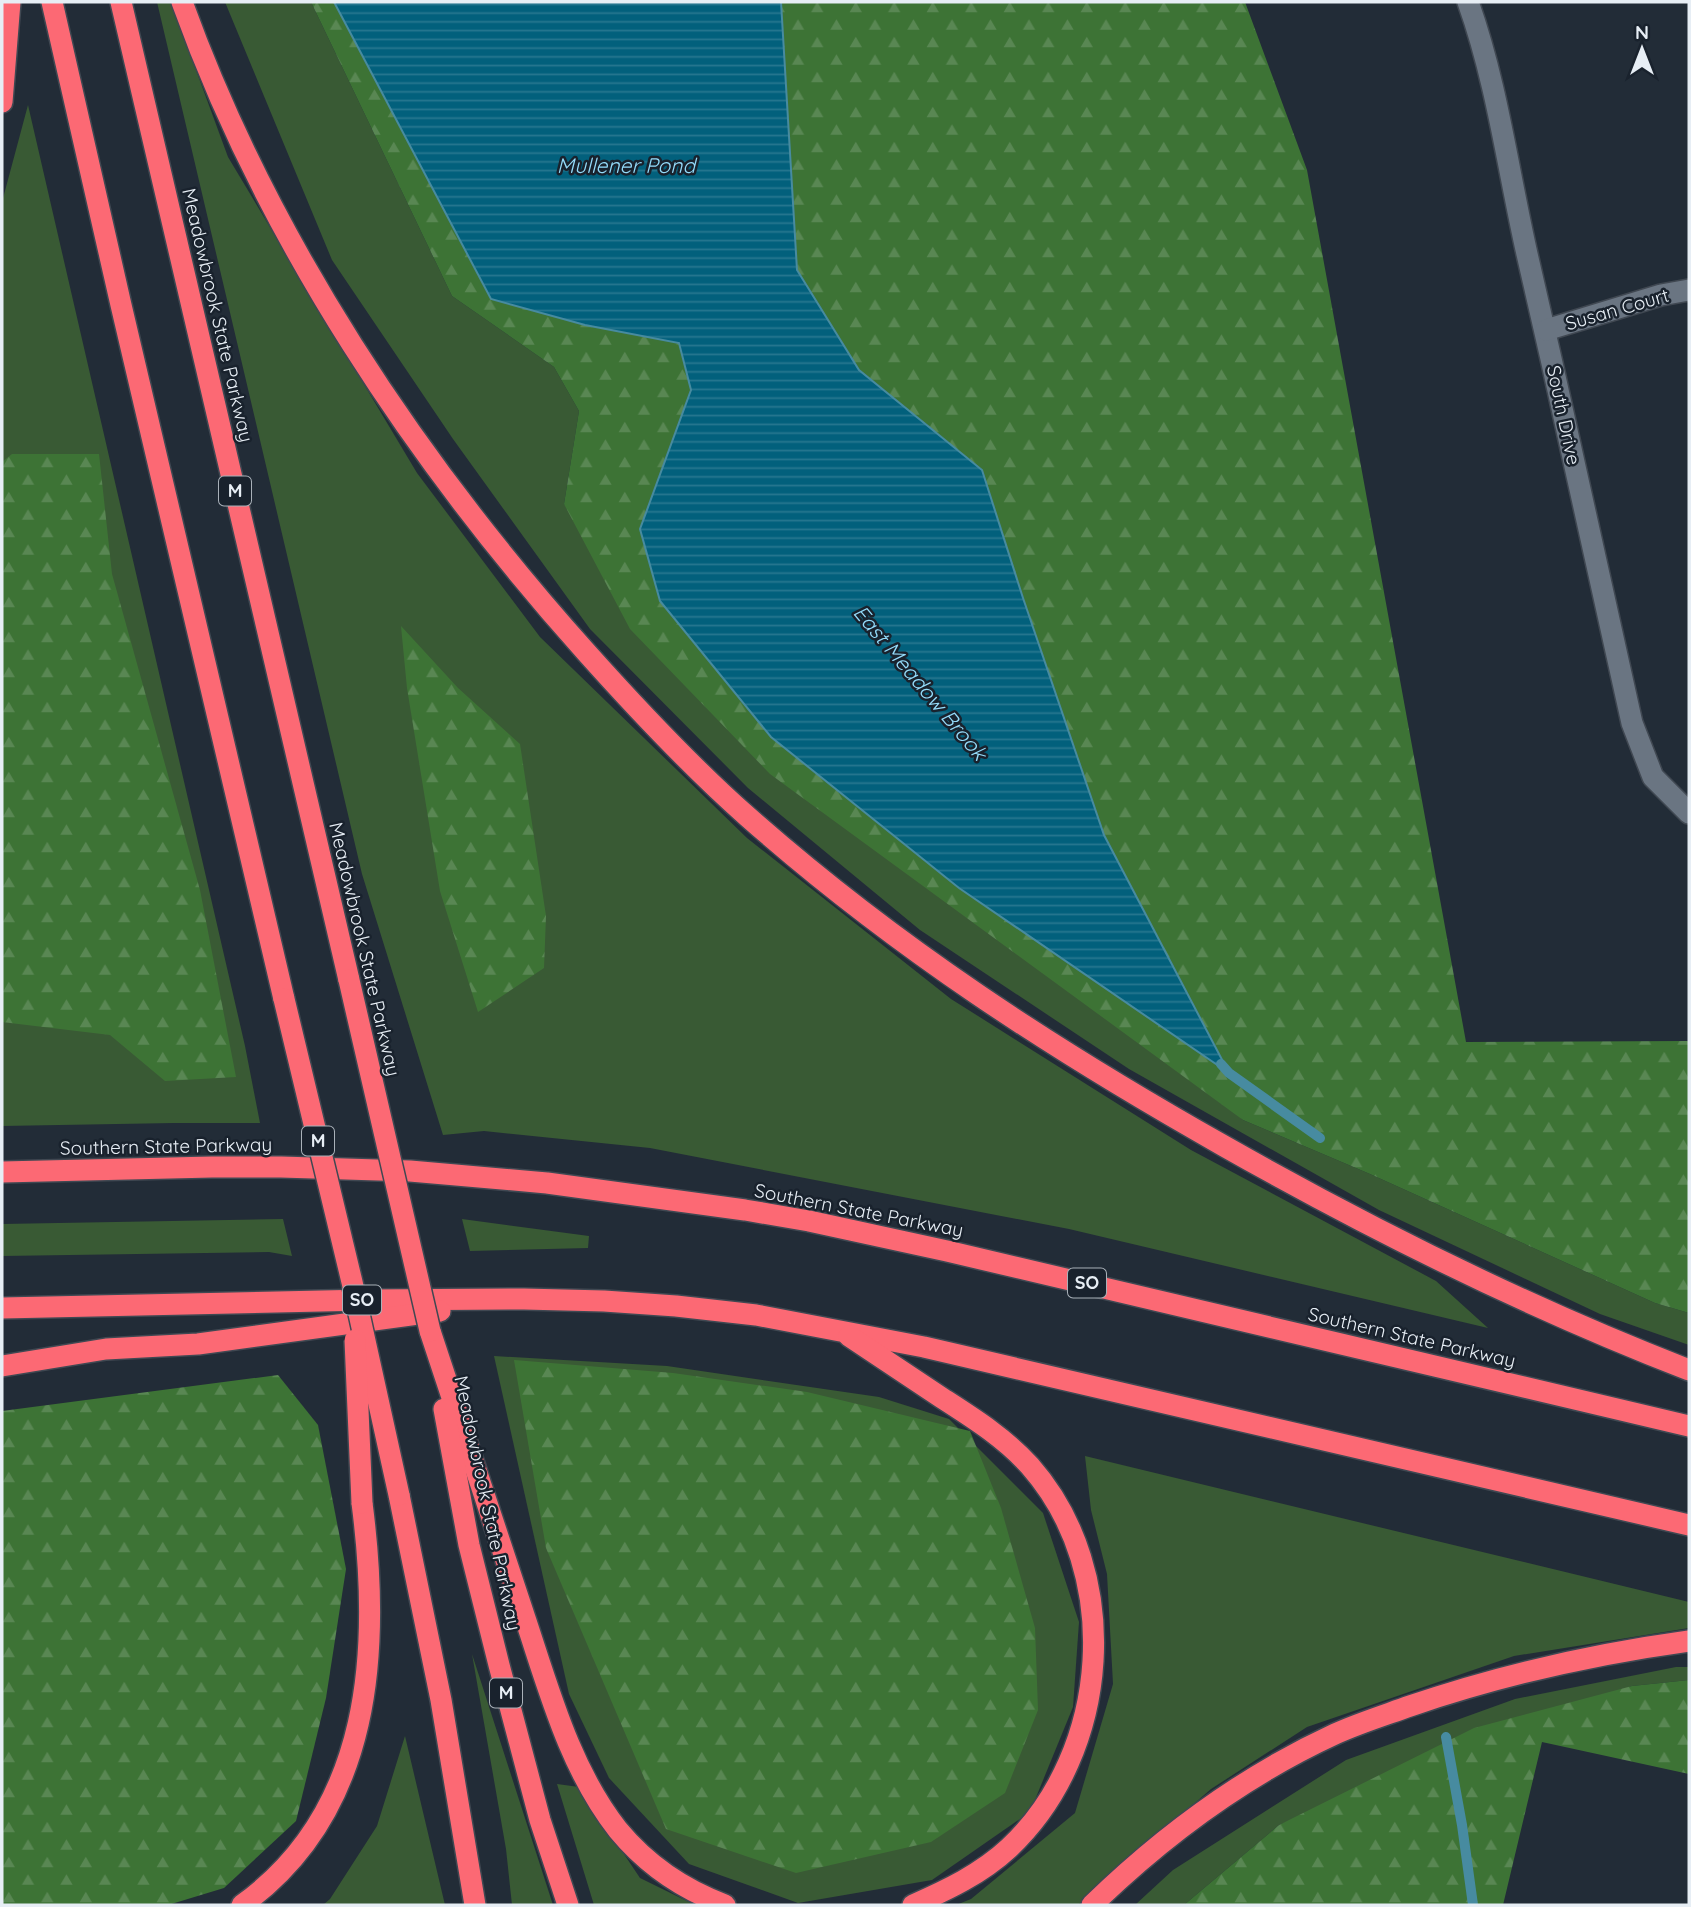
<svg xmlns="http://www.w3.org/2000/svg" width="1691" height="1907" font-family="Quicksand,sans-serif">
<defs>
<pattern id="forest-firs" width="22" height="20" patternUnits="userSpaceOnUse" patternTransform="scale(1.75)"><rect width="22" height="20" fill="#3d7335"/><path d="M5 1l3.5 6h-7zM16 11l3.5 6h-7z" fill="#598753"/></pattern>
<pattern id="water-rules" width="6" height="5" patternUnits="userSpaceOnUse" patternTransform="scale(1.75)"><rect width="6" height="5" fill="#02607c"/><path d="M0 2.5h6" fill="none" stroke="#27778f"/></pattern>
</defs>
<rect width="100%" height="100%" fill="#222c37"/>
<!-- grass -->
<g fill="#395a34">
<path d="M157,2H171L228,157L417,473L540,637L747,838L951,999L1191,1150L1436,1281L1488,1328L1069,1229L650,1148L484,1131L443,1135L362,874Z"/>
<path d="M225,2H311L452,296L554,367L579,411L564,504L1243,1120L1370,1174L1655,1303L1689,1313V1345L1600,1314L1379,1210L1129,1069L920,930L748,788L590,629L453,439L332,260Z"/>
<path d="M28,105L245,1046L260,1123H174L2,1126V202Z"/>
<path d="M283,1219L292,1256L269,1252L2,1256V1224Z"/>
<path d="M462,1219L589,1236L588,1248L470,1251Z"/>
<path d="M494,1356L667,1366L879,1397L949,1419L1043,1513L1079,1622L1073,1707L1030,1812L932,1880L798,1903L689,1864L609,1778L569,1694Z"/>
<path d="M1085,1456L1689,1602V1628L1514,1656L1307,1727L1211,1789L1078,1905H956L971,1899L1075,1813L1113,1684L1107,1574L1091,1510Z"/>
<path d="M472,1654L553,1905H512L506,1849Z"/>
<path d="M1676,1667H1689V1680L1632,1686L1279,1825L1184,1905H1135L1173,1870L1346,1760L1515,1699Z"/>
<path d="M405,1736L445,1905H323L330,1899L377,1826Z"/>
<path d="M557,1784L579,1787L640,1878L695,1905H594Z"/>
</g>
<!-- forest -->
<g fill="url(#forest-firs)">
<path d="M311,2H334L491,299L585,325L679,343L691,390L640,529L661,601L771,737L959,888L1228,1072L1104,835L1023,598L982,470L859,370L797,270L781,2H1245L1307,170L1466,1042L1689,1041V1313L1655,1303L1370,1174L1243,1120L770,774L630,629L564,504L579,411L554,367L452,296Z"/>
<path d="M12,454H99L112,574L200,890L236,1077L165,1081L110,1035L2,1022V462Z"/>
<path d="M401,626L458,688L520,744L546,916L544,968L478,1012L440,891L407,688Z"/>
<path d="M514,1360L673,1373L807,1392L970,1431L1001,1508L1035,1628L1038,1710L1005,1793L931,1842L796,1873L666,1829L546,1548Z"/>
<path d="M278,1375L318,1425L346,1569L326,1698L296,1821L224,1888L168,1905H2V1411Z"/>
<path d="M1689,1680V1774L1542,1742L1503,1905H1184L1279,1825L1474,1728L1632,1686Z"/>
</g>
<!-- water -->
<path fill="url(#water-rules)" stroke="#478ba0" stroke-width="2" d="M334,2H781L797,270L859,370L982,470L1023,598L1104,835L1229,1073L959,888L771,737L660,601L640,529L691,390L679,343L585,325L491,299Z"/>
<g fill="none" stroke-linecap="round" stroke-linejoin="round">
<!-- stream -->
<g stroke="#478ba0" stroke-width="10">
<path d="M1221,1064L1229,1073L1320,1138"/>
<path d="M1446,1737L1462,1825L1473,1905"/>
</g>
<!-- minor casing -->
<g stroke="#404852" stroke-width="24">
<g id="minor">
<path d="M1468,2C1497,83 1508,170 1527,254C1563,410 1598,566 1632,723L1653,777L1689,813"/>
<path d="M1546,330L1661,295L1689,290"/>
</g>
</g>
<!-- motorway casing -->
<g stroke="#404852" stroke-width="24">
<g id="motorway">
<path d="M52,2L121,305L284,999"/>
<path d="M121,2L349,980"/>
<path d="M182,2C268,241 417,463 586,652C637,709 690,766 748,817C895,947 1054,1050 1224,1146C1374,1231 1529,1308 1689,1370"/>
<path d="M2,102L10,2"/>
<path d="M2,1172L212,1167H281L410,1171L547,1183L745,1210L809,1221L947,1251L1689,1426"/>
<path d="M2,1308L367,1300L524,1299L604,1301L676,1306L756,1315L924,1347L1689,1525"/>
<path d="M430,1331C462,1427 493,1522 525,1618C549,1690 570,1769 618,1830C647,1865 682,1889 725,1905"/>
<path d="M849,1336C880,1357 911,1377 942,1398C973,1418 1005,1438 1030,1466C1124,1573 1111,1752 1009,1848C981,1874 947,1890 913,1905"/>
<path d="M2,1366L106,1349L198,1344L440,1311"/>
<path d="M444,1409L469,1545L499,1665L540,1820L568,1905"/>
<path d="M399,1495L441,1700L475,1905"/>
<path d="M242,1905C373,1811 381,1649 362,1503"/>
<path d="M1092,1905C1163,1836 1244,1776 1335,1734C1359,1723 1385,1715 1410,1706C1501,1675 1594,1654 1689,1641"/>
</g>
</g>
<!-- minor -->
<use href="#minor" stroke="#6a7582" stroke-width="21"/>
<!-- motorway -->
<use href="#motorway" stroke="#fc6974" stroke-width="21"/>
<!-- motorway-bridge casing -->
<g stroke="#404852" stroke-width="24" stroke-linecap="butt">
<g id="motorway-bridge">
<path d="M349,980L430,1331"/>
<path d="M284,999L352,1282L399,1495"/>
<path d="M355,1340L362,1503"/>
</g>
</g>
<!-- motorway-bridge -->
<use href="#motorway-bridge" stroke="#fc6974" stroke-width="21"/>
</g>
<g text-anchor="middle" stroke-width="5" stroke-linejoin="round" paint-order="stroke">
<!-- shield labels -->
<g fill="#19222d" stroke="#a9b1b9" stroke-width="2">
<rect x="219" y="476.5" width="32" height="29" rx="5"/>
<rect x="302" y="1126.5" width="32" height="29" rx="5"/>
<rect x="1068" y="1268.5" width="38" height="29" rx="5"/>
<rect x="343" y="1285.5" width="38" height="29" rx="5"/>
<rect x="490" y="1678.5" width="32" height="29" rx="5"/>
</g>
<g font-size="18" font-weight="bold" fill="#e7eef5">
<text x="235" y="497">M</text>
<text x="318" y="1147">M</text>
<text x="1087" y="1289">SO</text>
<text x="362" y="1306">SO</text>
<text x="506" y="1699">M</text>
</g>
<!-- street labels -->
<g font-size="19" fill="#e7eef5" stroke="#19222d">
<text transform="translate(1617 309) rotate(-16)" y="7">Susan Court</text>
<text transform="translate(218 315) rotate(77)" y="7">Meadowbrook State Parkway</text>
<text transform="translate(1564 415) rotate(78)" y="7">South Drive</text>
<text transform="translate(365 949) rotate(77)" y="7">Meadowbrook State Parkway</text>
<text transform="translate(166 1146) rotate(-1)" y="7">Southern State Parkway</text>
<text transform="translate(859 1210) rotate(11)" y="7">Southern State Parkway</text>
<text transform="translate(1412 1337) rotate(13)" y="7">Southern State Parkway</text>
<text transform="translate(488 1503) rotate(78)" y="7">Meadowbrook State Parkway</text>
</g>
<!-- water labels -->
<g font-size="21" font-style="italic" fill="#94dcfb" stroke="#19222d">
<text x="626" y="173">Mullener Pond</text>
<text transform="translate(920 683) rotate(50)" y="7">East Meadow Brook</text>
</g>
</g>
<!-- border -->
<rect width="1691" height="1907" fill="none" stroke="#e7eef5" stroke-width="7"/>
<!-- north arrow -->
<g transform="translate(1642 49)" stroke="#19222d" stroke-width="5" paint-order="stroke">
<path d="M0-5L12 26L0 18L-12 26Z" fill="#e7eef5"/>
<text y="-10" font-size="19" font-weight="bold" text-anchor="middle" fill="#e7eef5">N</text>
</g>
</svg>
